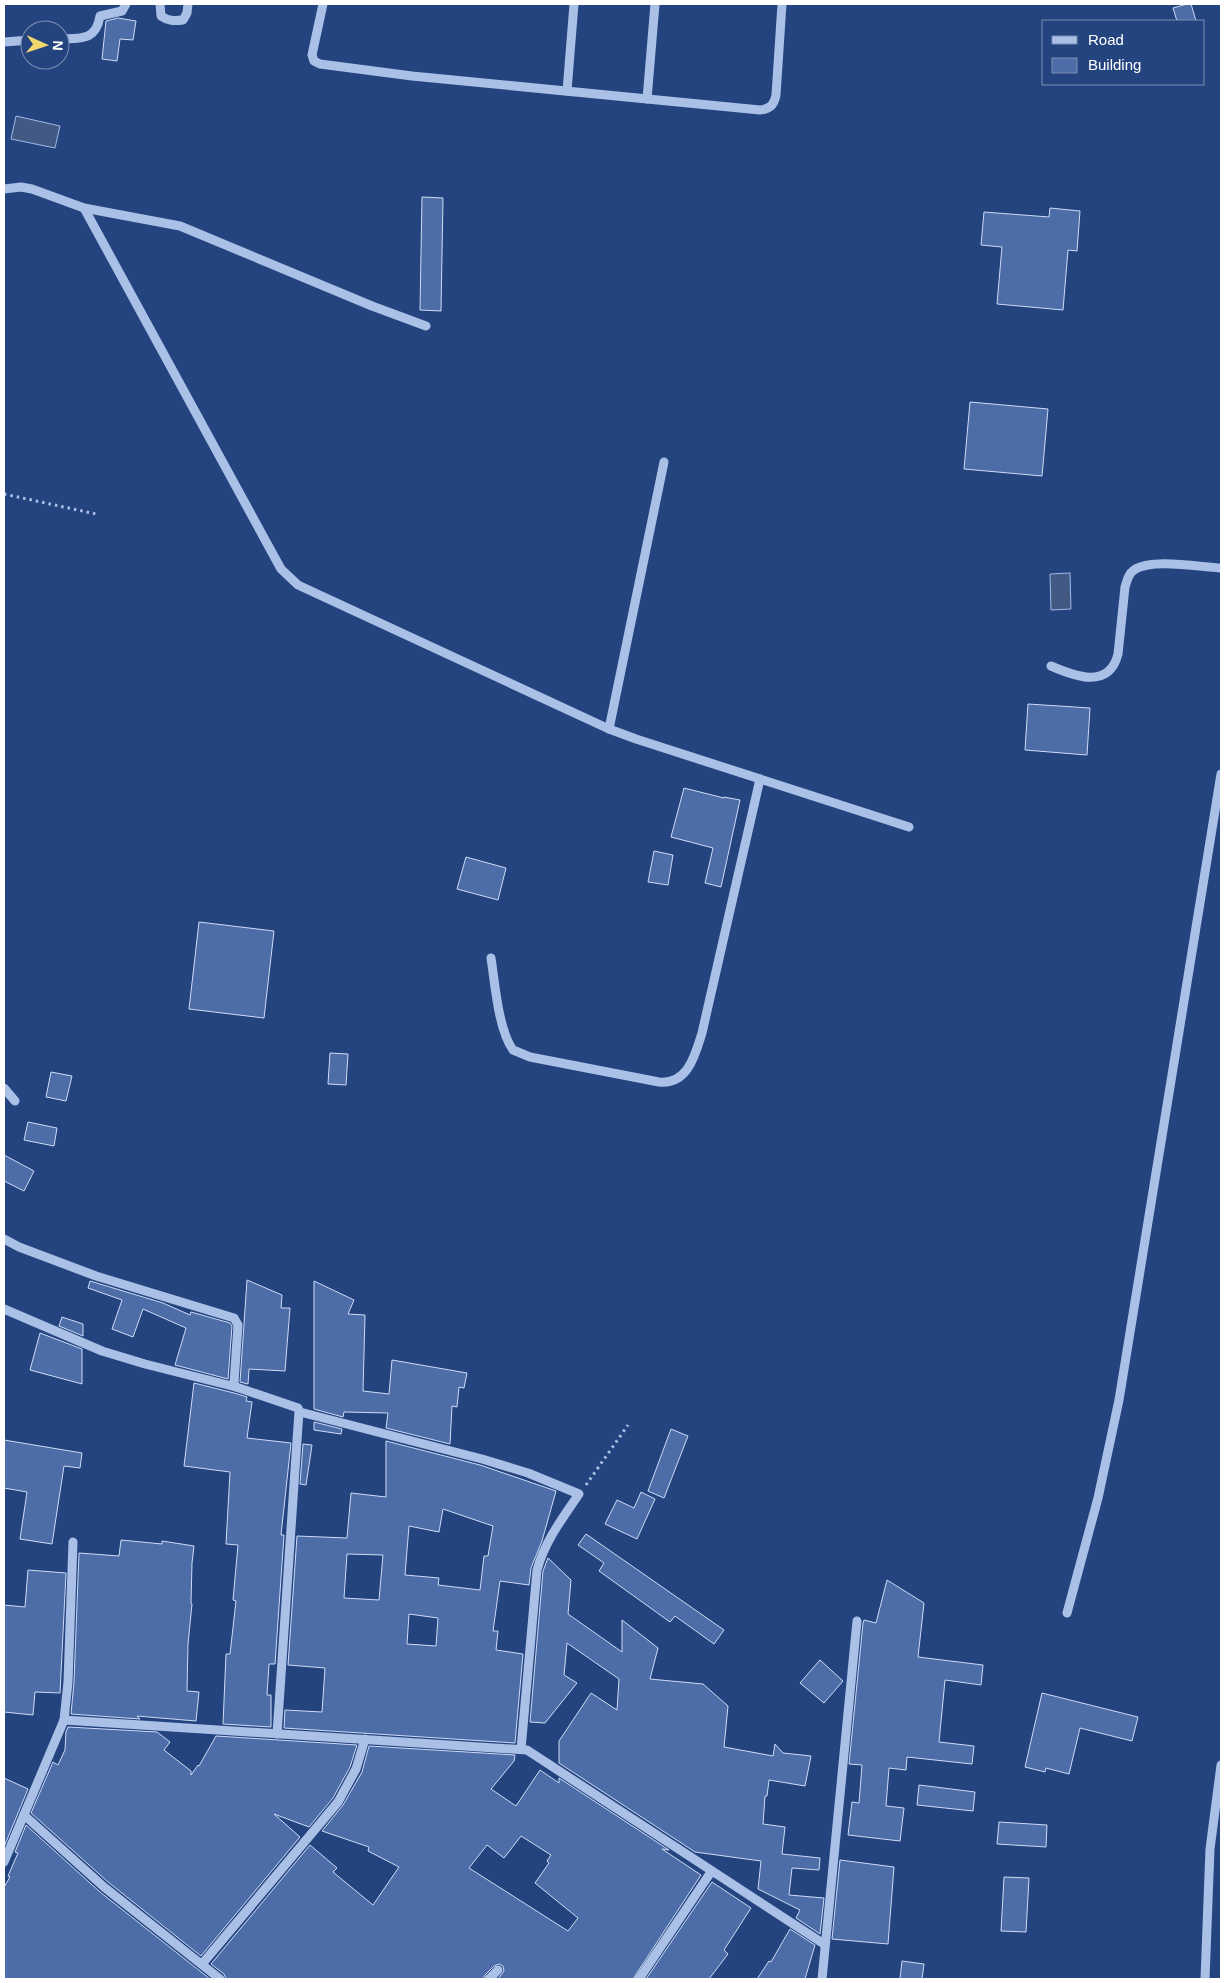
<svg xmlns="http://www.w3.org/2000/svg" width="1225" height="1983" font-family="Arial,sans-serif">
<rect width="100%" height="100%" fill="#24447f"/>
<!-- water -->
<g fill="#425984" stroke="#9fb9e7">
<path d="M16,116L60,126L55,148L11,139Z"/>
<path d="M1070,573L1071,609L1051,610L1050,574Z"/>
</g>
<!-- building -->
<g fill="#4d6da8" stroke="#cedcf5" fill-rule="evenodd">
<path d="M1187,4H1191L1196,21H1177L1173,8Z"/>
<path d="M118,18L136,21L133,40L120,39L117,61L102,59L106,21Z"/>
<path d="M422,197L443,198L441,311L420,310Z"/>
<path d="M1050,208L1080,211L1077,251L1068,250L1063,310L997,304L1002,247L981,245L984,212L1049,217Z"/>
<path d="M970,402L1048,409L1042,476L964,469Z"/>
<path d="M1028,704L1090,708L1087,755L1025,750Z"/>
<path d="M684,788L724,798V797L740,800L721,887L705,883L713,848L671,837Z"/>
<path d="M654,851L673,855L668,885L648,882Z"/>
<path d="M466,857L506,868L498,900L457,889Z"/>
<path d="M199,922L274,931L264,1018L189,1009Z"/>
<path d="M330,1053L348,1054L346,1085L328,1084Z"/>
<path d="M51,1072L72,1076L66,1101L46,1097Z"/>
<path d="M28,1122L57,1128L54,1146L24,1140Z"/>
<path d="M4,1155L34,1171L24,1191L4,1181Z"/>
<path d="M247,1280L282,1295L281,1308H290L285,1371L249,1369L248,1384L240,1382Z"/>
<path d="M90,1281L163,1303L190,1315L191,1312L230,1323L232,1326L228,1379L175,1365L186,1328L143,1309L133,1337L112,1329L122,1300L88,1288Z"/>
<path d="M314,1281L354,1300L348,1314L365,1315L363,1391L389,1394L392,1360L467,1373L464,1388L459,1387L457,1407L452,1406L450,1444L386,1428L388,1413L344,1412L343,1417L314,1409Z"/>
<path d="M62,1317L83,1324V1336L59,1326Z"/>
<path d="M40,1333L82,1349V1384L30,1370Z"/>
<path d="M194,1383L234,1393L247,1397L246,1401L252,1402L247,1438L291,1443L281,1535H284L275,1664H269L267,1695H271V1727L223,1724L226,1654H230L236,1601L233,1600L238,1545L226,1544L230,1472L184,1466Z"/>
<path d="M314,1422L342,1429L341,1434L314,1430Z"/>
<path d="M671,1429L688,1436L664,1498L648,1491Z"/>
<path d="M4,1440L82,1453L80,1468L64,1466L52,1544L20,1539L27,1492L4,1488Z"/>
<path d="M386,1441L480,1465L556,1491L542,1541L531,1568L529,1585L500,1581L493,1631H498L496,1650L523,1654L515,1743L284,1728L285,1710L322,1712L325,1668L288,1665L297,1536L347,1538L351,1493L386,1497ZM443,1509L493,1526L488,1556H484L480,1590L438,1585L439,1578L405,1575L409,1526L439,1532ZM347,1554L383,1555L379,1600L344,1598ZM409,1614L438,1618L436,1646L407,1644Z"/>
<path d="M303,1444L312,1445L306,1485L300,1484Z"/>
<path d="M641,1492L655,1499L637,1539L605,1524L617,1500L634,1508Z"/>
<path d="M586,1534L724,1630L714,1644L675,1616L670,1622L599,1571L604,1563L578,1545Z"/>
<path d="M121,1540L162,1544V1541L194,1546L192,1563L191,1603L192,1604L188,1644L187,1691L199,1692L196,1721L137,1716L140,1719L71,1714L74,1682L79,1553L119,1556Z"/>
<path d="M548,1558L571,1580L568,1614L622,1652V1620L658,1648L650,1679L703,1684L728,1706L724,1747L773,1756L775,1744L783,1753L811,1756L805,1786L769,1780L767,1796H765L763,1824L785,1827L782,1854L820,1858L819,1870L792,1868L789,1895L824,1898L820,1934L796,1918L800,1910L758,1889L761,1861L695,1852L559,1763V1741L591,1693L617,1710L619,1679L567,1643L564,1675L577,1683L545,1723L530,1722L543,1571Z"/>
<path d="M28,1570L66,1573L60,1693L35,1692L33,1715L4,1712V1605L25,1607Z"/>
<path d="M887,1580L924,1603L918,1657L983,1665L981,1685L945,1680L939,1742L974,1746L972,1764L907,1757L906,1770L889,1768L886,1806L904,1808L900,1841L848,1835L852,1802L859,1803L862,1765L849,1764L863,1623L864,1620L876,1623Z"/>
<path d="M820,1660L843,1681L824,1703L800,1683Z"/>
<path d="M1042,1693L1138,1717L1132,1741L1080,1728L1069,1774L1046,1768L1045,1772L1025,1767Z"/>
<path d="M68,1727L157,1732L170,1742L164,1750L191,1771V1775L198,1765L199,1766L216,1736L357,1745L350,1767L333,1798L309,1827L274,1814L300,1837L201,1956L108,1882L31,1813L53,1762L58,1765L65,1750L66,1732Z"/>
<path d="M369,1746L515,1755L514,1761L491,1789L516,1806L540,1770L559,1783V1778L669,1850L662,1849L701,1875L633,1979H498L504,1971L503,1966L499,1964L494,1966L485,1975L483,1979H226L224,1974L211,1964L310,1845L337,1868L333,1872L373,1905L399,1867L368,1851L369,1847L322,1831L343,1805L362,1772ZM521,1836L551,1855L547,1861L549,1863L535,1883L578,1918L568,1931L469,1868L487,1845L504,1858Z"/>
<path d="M4,1778L28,1789L4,1847Z"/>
<path d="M919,1785L975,1792L973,1811L917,1805Z"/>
<path d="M999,1822L1047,1825L1046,1847L997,1844Z"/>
<path d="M26,1825L100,1892L210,1979H4V1887L10,1877L8,1876L18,1853L15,1852Z"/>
<path d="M840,1860L894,1867L888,1944L832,1939Z"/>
<path d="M1004,1877L1029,1878L1026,1932L1001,1931Z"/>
<path d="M712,1882L751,1908L724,1950L728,1954L709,1979H646Z"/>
<path d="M790,1929L815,1945L805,1979H757L769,1961L771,1962Z"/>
<path d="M902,1961L924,1964L922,1979H900Z"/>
</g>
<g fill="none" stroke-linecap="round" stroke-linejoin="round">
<!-- path -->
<g stroke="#aac0e6" stroke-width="3" stroke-dasharray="2.5 4" stroke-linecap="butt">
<path d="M4,494L96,514"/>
<path d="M586,1485L628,1425"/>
</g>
<!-- minor -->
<g stroke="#aac0e6" stroke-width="9">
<path d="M160,4L161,16C168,21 174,21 183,20L187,13L188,4"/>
<path d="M323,4L312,55L314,61L320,64L412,76L760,110C770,109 774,105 776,95L782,4"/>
<path d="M60,39C81,38 96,41 100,16L122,11L126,4"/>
<path d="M4,42L30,40"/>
<path d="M567,91L574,4"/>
<path d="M647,99L655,4"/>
<path d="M4,189L21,187L32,189L84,208L180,226L372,306L426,326"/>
<path d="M84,208L281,569L298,585L609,729L636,739L909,827"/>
<path d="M1051,666C1074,676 1109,690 1118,654L1125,587C1127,581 1128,574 1134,570C1152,558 1199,567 1221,568"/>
<path d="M609,729L664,462"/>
<path d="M491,958C495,983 498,1029 513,1050L530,1057L659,1082C688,1085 695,1055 702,1033L760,779"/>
<path d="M4,1088L15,1101"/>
<path d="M4,1239L19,1247L96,1276L234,1318L238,1325L234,1383L236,1387L298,1408L299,1411L277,1734"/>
<path d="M4,1309L102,1351L145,1364L236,1387"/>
<path d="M300,1412L482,1459L528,1473L579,1494C562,1519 545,1541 537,1570L521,1749"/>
<path d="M1067,1613L1098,1498L1119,1400L1221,774"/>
<path d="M64,1720L527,1750L824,1944"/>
<path d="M24,1815L104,1887L220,1979"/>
<path d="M4,1862L64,1720L68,1682L73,1542"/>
<path d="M202,1964L338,1802L356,1769L365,1739"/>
<path d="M489,1979L498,1970"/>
<path d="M639,1979L711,1872"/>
<path d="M822,1979L857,1621"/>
<path d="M1205,1979L1210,1849L1221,1765"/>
</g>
</g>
<!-- border -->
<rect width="1225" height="1983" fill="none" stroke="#ffffff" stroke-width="10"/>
<!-- legend -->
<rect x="1042" y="20" width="162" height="65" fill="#24447f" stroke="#7c8fb2"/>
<rect x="1052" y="36" width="25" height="8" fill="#aac0e6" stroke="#7c8fb2"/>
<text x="1088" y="45" font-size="15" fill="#ffffff">Road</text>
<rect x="1052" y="58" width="25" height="15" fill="#4d6da8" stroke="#7c8fb2"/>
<text x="1088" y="70" font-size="15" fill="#ffffff">Building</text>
<!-- north arrow -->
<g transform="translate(45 45) rotate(93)"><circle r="24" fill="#24447f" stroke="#7c8fb2"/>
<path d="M0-4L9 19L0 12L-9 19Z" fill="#f0d76e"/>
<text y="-8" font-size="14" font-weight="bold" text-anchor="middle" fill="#ffffff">N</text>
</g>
</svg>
